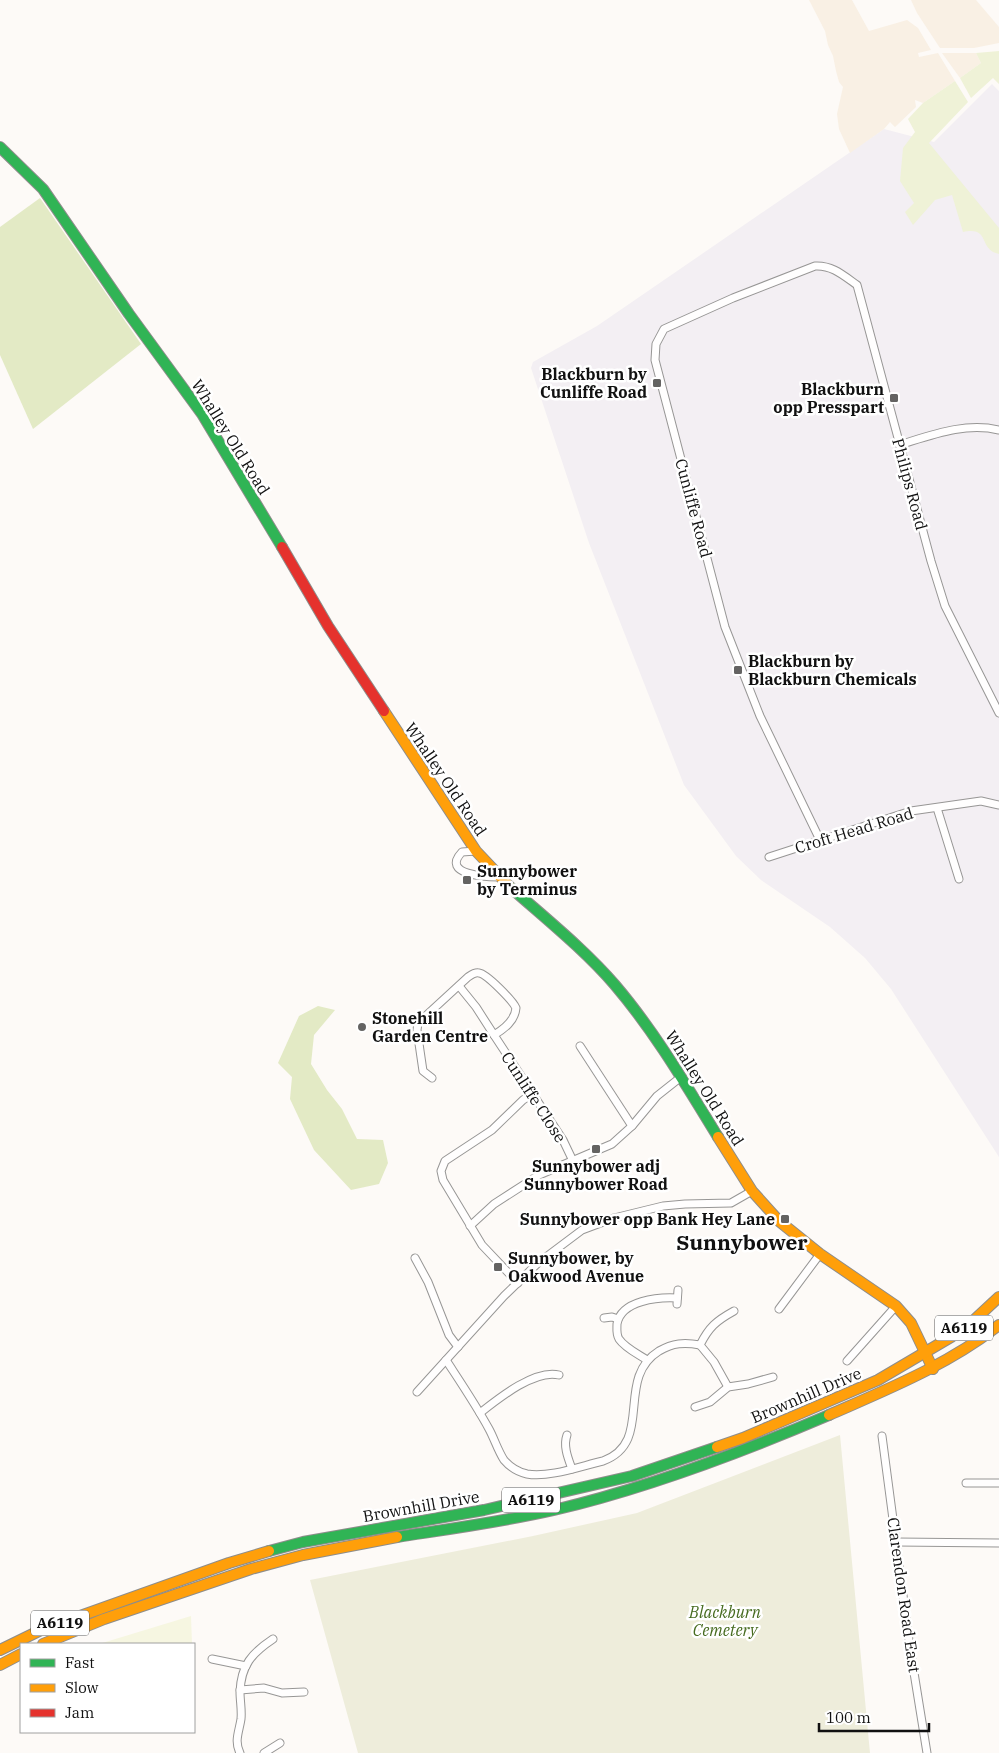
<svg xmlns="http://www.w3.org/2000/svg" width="999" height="1753" font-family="'IBM Plex Serif',serif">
<rect width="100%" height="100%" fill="#fdfaf7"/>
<!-- industrial -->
<path fill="#f3eff3" d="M992,84L999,91V1157L891,989L865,958L830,927L761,880L736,856L684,785L589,543L531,368L533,362L597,326L884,129L934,142Z"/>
<!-- farmland -->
<g fill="#f9f0e4">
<path d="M809,0H852L869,31L907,20L918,28L931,50L918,53L919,57L938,53L955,81L923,103L915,100L916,107L895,127L890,122L884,129L850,153L839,129L837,114L843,87L839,82L836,71L833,56L828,45L825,31Z"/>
<path d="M911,0H976L999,27V43L974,48H940L917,13Z"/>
<path d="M942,53H976L981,63L960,78Z"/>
</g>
<!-- green -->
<g fill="#eff2d7">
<path d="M999,51V84L993,78L971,98L960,78L981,63L976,53Z"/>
<path d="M955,81L968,102L929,143L999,228V254C978,250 991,226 963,232L952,195L935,200L913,225L905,212L914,203L900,181L903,148L915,132L908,119L923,103Z"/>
</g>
<!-- forest -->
<g fill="#e3eac5">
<path d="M40,198L141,344L33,429L0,355V227Z"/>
<path d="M318,1006L335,1010L314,1035L311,1064L327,1090L342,1109L357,1139L383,1140L388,1163L379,1184L351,1190L314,1150L290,1099L292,1077L278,1063L299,1016Z"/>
</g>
<!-- cemetery -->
<path fill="#eeeddb" d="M840,1435L870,1753H358L310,1580L533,1536L637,1513Z"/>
<!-- pitch -->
<path fill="#f6f6e1" d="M191,1616L192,1644H99Z"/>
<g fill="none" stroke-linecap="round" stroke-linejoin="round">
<!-- street casing -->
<g stroke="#979695" stroke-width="9">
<g id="street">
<path d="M899,445C932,435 965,422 999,430"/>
<path d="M937,808L959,879"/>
<path d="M820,840L760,716L725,627L655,360L656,344L664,329L733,298L815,266C832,265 843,275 857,285L931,561L945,606L999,713"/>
<path d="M476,851L462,852C440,875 487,877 499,877"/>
<path d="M769,857L911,811L981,801L999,805"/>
<path d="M459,986L476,1007L494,1035"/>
<path d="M580,1046L632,1126"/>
<path d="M432,1078L423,1071L417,1030L418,1023L468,977C471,975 475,972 479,973C487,974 513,1001 516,1008C515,1021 504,1029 494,1035L563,1140L573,1161"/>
<path d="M470,1226L494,1204L539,1175L612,1144L632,1126L657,1096L681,1077"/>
<path d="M415,1258L428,1282L449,1335L458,1347"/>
<path d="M518,1283L482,1245L443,1180L441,1171L445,1161L492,1130L523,1100L532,1094"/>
<path d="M677,1304L678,1290"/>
<path d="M779,1309L820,1254"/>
<path d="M604,1318L612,1317L618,1319"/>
<path d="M446,1360C461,1383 476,1405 489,1429C494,1438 498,1451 504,1460C510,1467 518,1472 527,1474C549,1478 581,1466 603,1461C655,1442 614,1379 659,1351C673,1343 684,1342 700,1345"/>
<path d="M647,1360C638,1354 625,1348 619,1339C616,1334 617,1329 617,1324C621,1300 659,1297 677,1298"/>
<path d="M847,1361L896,1306"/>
<path d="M728,1387L714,1362L700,1345C709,1327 716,1321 734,1311"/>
<path d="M417,1392L504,1296L538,1263L582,1230L614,1218L663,1206L685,1204L731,1203L752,1191"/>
<path d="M695,1407L710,1402L728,1387L748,1384L773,1377"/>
<path d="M480,1413C499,1398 535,1369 559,1375"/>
<path d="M567,1435C563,1446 568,1458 572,1469"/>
<path d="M882,1436L910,1648L927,1753"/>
<path d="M966,1483H999"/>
<path d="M896,1542L999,1543"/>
<path d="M212,1659L246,1666"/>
<path d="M240,1690L264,1688L282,1693L304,1692"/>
<path d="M240,1753C234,1741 239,1732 241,1719C242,1710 240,1701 240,1692C241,1665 252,1653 273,1639"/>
<path d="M264,1753L280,1743"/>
</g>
</g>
<!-- fast casing -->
<g stroke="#8e8d8b" stroke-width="12">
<g id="fast">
<path d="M0,147L43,189L129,314L202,414L282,547"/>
<path d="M509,886C545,918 584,949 615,985C655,1032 686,1085 718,1137"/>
<path d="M397,1537C449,1529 502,1522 554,1510C648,1488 740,1453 829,1415"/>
<path d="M269,1551L303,1542L484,1510L632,1476L717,1447"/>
</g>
</g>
<!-- slow casing -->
<g stroke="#8e8d8b" stroke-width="12">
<g id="slow">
<path d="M384,711L476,851L509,886"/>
<path d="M718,1137L752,1191L779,1221L820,1254L896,1306L911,1323L933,1369"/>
<path d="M829,1415C888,1389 948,1365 999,1325"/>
<path d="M717,1447L743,1438L878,1380L951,1337L971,1323L999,1297"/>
<path d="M43,1644L104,1619L251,1569L303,1555L397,1537"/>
<path d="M0,1650L41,1630L229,1563L269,1551"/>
<path d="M0,1665L21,1654"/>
</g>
</g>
<!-- jam casing -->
<g stroke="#8e8d8b" stroke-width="12">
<path id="jam" d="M282,547L328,626L384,711"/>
</g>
<!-- street -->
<use href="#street" stroke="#fffefe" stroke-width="7"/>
<!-- fast -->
<use href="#fast" stroke="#30b455" stroke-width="10"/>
<!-- slow -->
<use href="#slow" stroke="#ff9f0a" stroke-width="10"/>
<!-- jam -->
<use href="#jam" stroke="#e5322d" stroke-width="10"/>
</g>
<!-- markers -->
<g fill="#646362" stroke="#fff" stroke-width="2">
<rect x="652" y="378" width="10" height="10" rx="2.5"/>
<rect x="889" y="393" width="10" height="10" rx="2.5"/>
<rect x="733" y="665" width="10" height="10" rx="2.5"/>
<rect x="462" y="875" width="10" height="10" rx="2.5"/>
<circle cx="362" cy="1027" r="5"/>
<rect x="591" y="1144" width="10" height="10" rx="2.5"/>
<rect x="780" y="1214" width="10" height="10" rx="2.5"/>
<rect x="493" y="1262" width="10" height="10" rx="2.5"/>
</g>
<g text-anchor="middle" stroke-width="5" stroke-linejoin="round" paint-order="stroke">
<!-- shield labels -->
<g fill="#fff" stroke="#585858" stroke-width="1">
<rect x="935" y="1315.5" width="58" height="25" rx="4"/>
<rect x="502" y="1487.5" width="58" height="25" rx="4"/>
<rect x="31" y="1610.5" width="58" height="25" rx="4"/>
</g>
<g font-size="15" font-weight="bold" fill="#111">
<text x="964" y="1333">A6119</text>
<text x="531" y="1505">A6119</text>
<text x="60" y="1628">A6119</text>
</g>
<!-- poi labels -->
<g font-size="16" font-weight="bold" fill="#111" stroke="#fff" text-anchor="start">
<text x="647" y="380" text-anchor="end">Blackburn by<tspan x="647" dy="18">Cunliffe Road</tspan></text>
<text x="884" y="395" text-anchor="end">Blackburn<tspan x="884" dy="18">opp Presspart</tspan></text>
<text x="748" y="667">Blackburn by<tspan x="748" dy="18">Blackburn Chemicals</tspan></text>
<text x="477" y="877">Sunnybower<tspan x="477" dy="18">by Terminus</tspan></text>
<text x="372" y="1024">Stonehill<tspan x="372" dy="18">Garden Centre</tspan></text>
<text x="596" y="1172" text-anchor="middle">Sunnybower adj<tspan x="596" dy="18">Sunnybower Road</tspan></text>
<text x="775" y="1225" text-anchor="end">Sunnybower opp Bank Hey Lane</text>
<text x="508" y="1264">Sunnybower, by<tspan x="508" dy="18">Oakwood Avenue</tspan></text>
</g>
<!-- street labels -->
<g font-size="16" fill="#111" stroke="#fff">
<text transform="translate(231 437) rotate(58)" y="6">Whalley Old Road</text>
<text transform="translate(910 484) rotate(75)" y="6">Philips Road</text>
<text transform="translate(694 508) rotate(75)" y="6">Cunliffe Road</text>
<text transform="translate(446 779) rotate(56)" y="6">Whalley Old Road</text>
<text transform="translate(854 830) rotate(-17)" y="6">Croft Head Road</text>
<text transform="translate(705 1088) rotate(58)" y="6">Whalley Old Road</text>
<text transform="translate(534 1097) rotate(57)" y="6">Cunliffe Close</text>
<text transform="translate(806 1395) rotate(-23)" y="6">Brownhill Drive</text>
<text transform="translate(421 1506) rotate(-10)" y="6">Brownhill Drive</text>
<text transform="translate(904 1595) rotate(82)" y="6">Clarendon Road East</text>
</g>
<!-- park labels -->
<g font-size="16" font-style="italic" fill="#466b1f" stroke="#fff">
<text x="725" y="1618">Blackburn<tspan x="725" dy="18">Cemetery</tspan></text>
</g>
<!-- district labels -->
<g font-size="21" font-weight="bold" fill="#111" stroke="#fff">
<text x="742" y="1250">Sunnybower</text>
</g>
</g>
<!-- legend -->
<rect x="20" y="1643" width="175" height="90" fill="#ffffff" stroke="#a0a0a0"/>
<rect x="30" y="1659" width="25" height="8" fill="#30b455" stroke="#a0a0a0"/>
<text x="65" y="1668" font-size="15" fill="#111111">Fast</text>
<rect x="30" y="1684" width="25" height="8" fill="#ff9f0a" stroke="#a0a0a0"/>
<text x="65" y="1693" font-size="15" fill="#111111">Slow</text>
<rect x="30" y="1709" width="25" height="8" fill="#e5322d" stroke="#a0a0a0"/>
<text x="65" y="1718" font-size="15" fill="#111111">Jam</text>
<!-- scale -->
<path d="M819 1723v8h110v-8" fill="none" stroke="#111111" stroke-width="2.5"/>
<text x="826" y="1723" font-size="15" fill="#111111" stroke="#ffffff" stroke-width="4" paint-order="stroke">100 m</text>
</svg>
